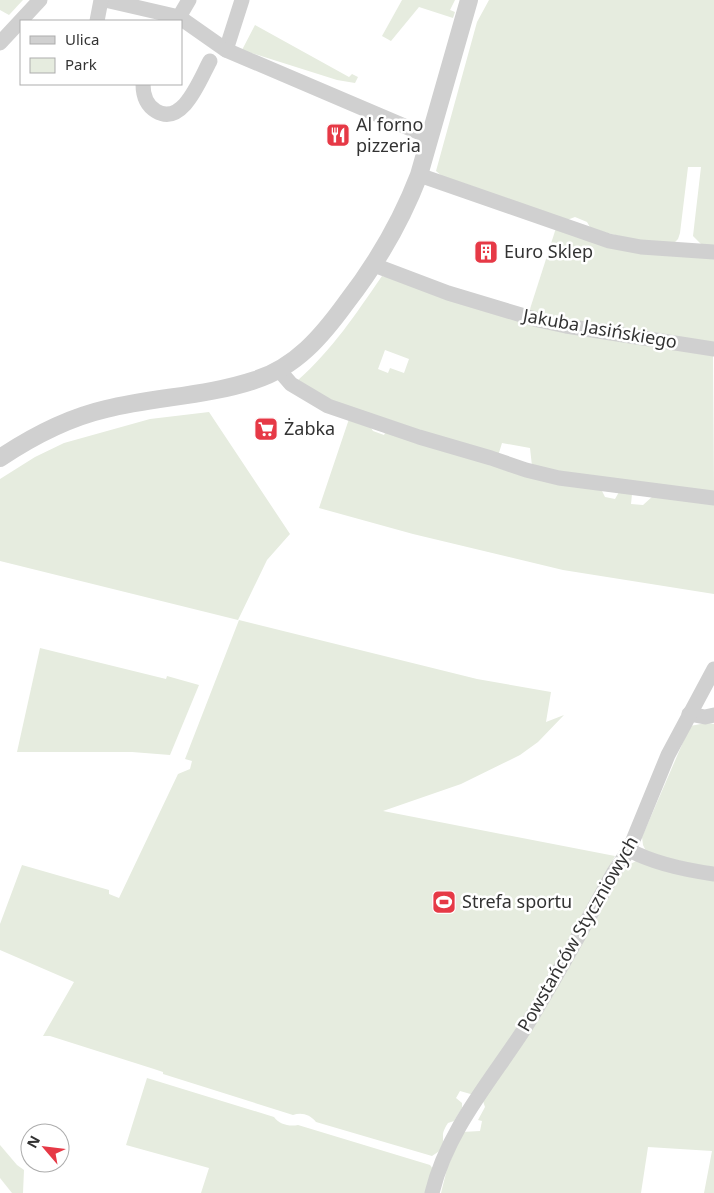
<svg xmlns="http://www.w3.org/2000/svg" width="714" height="1193" font-family="'Noto Sans',sans-serif">
<rect width="100%" height="100%" fill="#fff"/>
<!-- green -->
<g fill="#e6ecdf" fill-rule="evenodd">
<path d="M0,0H23L9,15L0,10Z"/>
<path d="M402,0H455L450,10L455,12L453,18L419,7L391,41L382,36Z"/>
<path d="M489,0H714V247L702,245L693,236L701,167H688L680,233L678,239L673,244L644,242L591,229L587,222L575,217L567,220L443,177L436,171L477,22Z"/>
<path d="M255,25L349,77L352,74L358,77L355,83L337,80L242,50Z"/>
<path d="M556,228L714,258V344L605,328L529,312Z"/>
<path d="M382,276L713,354L714,493L587,476L532,466L530,448L502,443L498,456L337,404L297,381C333,349 355,315 382,276ZM385,350L409,359L404,373L390,368L388,373L378,369Z"/>
<path d="M209,412L290,534L267,560L238,620L0,561V479L35,457L64,443L150,419Z"/>
<path d="M349,419L370,426L373,431L384,435L386,431L601,489L605,497L615,499L619,492L632,494L631,504L643,505L653,496L714,505V594L563,570L413,534L319,508Z"/>
<path d="M239,620L477,679L551,692L546,722L564,715L538,742L520,755L461,784L383,811L615,856L571,938L521,1023L474,1095L460,1091L456,1098L462,1103V1108L454,1121L448,1123C446,1126 443,1131 443,1135C443,1147 444,1149 432,1156L316,1122C310,1114 301,1112 293,1115L163,1074V1072L154,1069L50,1036H43L74,982L0,950V924L22,865L109,890V894L119,898L178,774L190,769L192,761L185,759Z"/>
<path d="M40,648L166,679L167,676L199,685L170,755L132,752H17Z"/>
<path d="M706,723L714,724V869L647,853L643,845L642,837L690,726Z"/>
<path d="M638,860L714,879V1193H704L712,1151L648,1147L641,1193H441L447,1169L462,1132L480,1131L482,1121L478,1120L485,1107L483,1101L623,868Z"/>
<path d="M147,1078L274,1117C279,1124 289,1127 298,1125L430,1165L433,1169L427,1193H201L209,1168L126,1145Z"/>
<path d="M0,1145L17,1165L24,1170L23,1193H12L0,1178Z"/>
</g>
<g fill="none" stroke-linecap="round" stroke-linejoin="round">
<!-- minor -->
<g stroke="#d0d0d0" stroke-width="15">
<path d="M105,0L179,17L177,21"/>
<path d="M189,0L179,17L226,50L242,0"/>
<path d="M97,21L101,0"/>
<path d="M0,43L40,0"/>
<path d="M226,50L430,137"/>
<path d="M143,84C143,95 146,105 156,111C183,127 200,79 210,61"/>
<path d="M419,175L609,241L641,247L714,252"/>
<path d="M374,265L448,293L538,320L566,326L714,349"/>
<path d="M279,370L291,384L328,406L419,437L491,458L526,470L559,478L714,498"/>
<path d="M689,714L705,717L714,715"/>
<path d="M629,850C655,864 685,870 714,874"/>
<path d="M432,1193C447,1131 489,1083 523,1031C555,980 584,926 614,872L629,850L668,755L714,669"/>
</g>
<!-- tertiary -->
<path stroke="#d0d0d0" stroke-width="18" d="M0,458C33,436 67,418 106,409C155,397 207,396 255,380C296,367 322,336 346,303C377,263 401,222 419,175L469,0"/>
</g>
<!-- icons -->
<defs>
<g id="restaurant-square" transform="scale(1.25)"><rect x="-9" y="-9" width="18" height="18" rx="4" fill="#e63946" stroke="#fff"/><path d="M-5-6h1v4h1v-4h1v4h1v-4h1v5L-1.5 .5V6h-2V.5L-5-1ZM5-6V6H3V1.5H1.5Q1.5-4 5-6Z" fill="#fff"/></g>
<g id="building-square" transform="scale(1.25)"><rect x="-9" y="-9" width="18" height="18" rx="4" fill="#e63946" stroke="#fff"/><path d="M-4-6H4V6H1V3H-1V6H-4ZM-2.5-4.3h1.7v1.8h-1.7ZM.8-4.3h1.7v1.8H.8ZM-2.5-1h1.7V.8h-1.7ZM.8-1h1.7V.8H.8Z" fill="#fff"/></g>
<g id="supermarket-square" transform="scale(1.25)"><rect x="-9" y="-9" width="18" height="18" rx="4" fill="#e63946" stroke="#fff"/><path d="M-6-5.5h2.5l.6 2H6L4.5 2H-2.5L-4.4-4H-6ZM-1.5 3.2a1.3 1.3 0 1 0 .1 0ZM3 3.2a1.3 1.3 0 1 0 .1 0Z" fill="#fff"/></g>
<g id="stadium-square" transform="scale(1.25)"><rect x="-9" y="-9" width="18" height="18" rx="4" fill="#e63946" stroke="#fff"/><path d="M0-5a6.5 5 0 1 0 0 10a6.5 5 0 1 0 0-10ZM-3.5-1.8h7v3.6h-7Z" fill="#fff"/></g>
</defs>
<g fill-rule="evenodd">
<use href="#restaurant-square" x="338" y="135"/>
<use href="#building-square" x="486" y="252"/>
<use href="#supermarket-square" x="266" y="429"/>
<use href="#stadium-square" x="444" y="902"/>
</g>
<g text-anchor="middle" stroke-width="5" stroke-linejoin="round" paint-order="stroke">
<!-- poi labels -->
<g font-size="18" fill="#333" stroke="#fff" text-anchor="start">
<text x="356" y="131">Al forno<tspan x="356" dy="21">pizzeria</tspan></text>
<text x="504" y="258">Euro Sklep</text>
<text x="284" y="435">Żabka</text>
<text x="462" y="908">Strefa sportu</text>
</g>
<!-- street labels -->
<g font-size="18" fill="#333" stroke="#fff">
<text transform="translate(600 329) rotate(10)" y="6">Jakuba Jasińskiego</text>
<text transform="translate(578 934) rotate(-60)" y="6">Powstańców Styczniowych</text>
</g>
</g>
<!-- legend -->
<rect x="20" y="20" width="162" height="65" fill="#ffffff" stroke="#adadad"/>
<rect x="30" y="36" width="25" height="8" fill="#d0d0d0" stroke="#adadad"/>
<text x="65" y="45" font-size="15" fill="#333333">Ulica</text>
<rect x="30" y="58" width="25" height="15" fill="#e6ecdf" stroke="#adadad"/>
<text x="65" y="70" font-size="15" fill="#333333">Park</text>
<!-- north arrow -->
<g transform="translate(45 1148) rotate(298)"><circle r="24" fill="#ffffff" stroke="#adadad"/>
<path d="M0-4L9 19L0 12L-9 19Z" fill="#e63946"/>
<text y="-8" font-size="14" font-weight="bold" text-anchor="middle" fill="#333333">N</text>
</g>
</svg>
